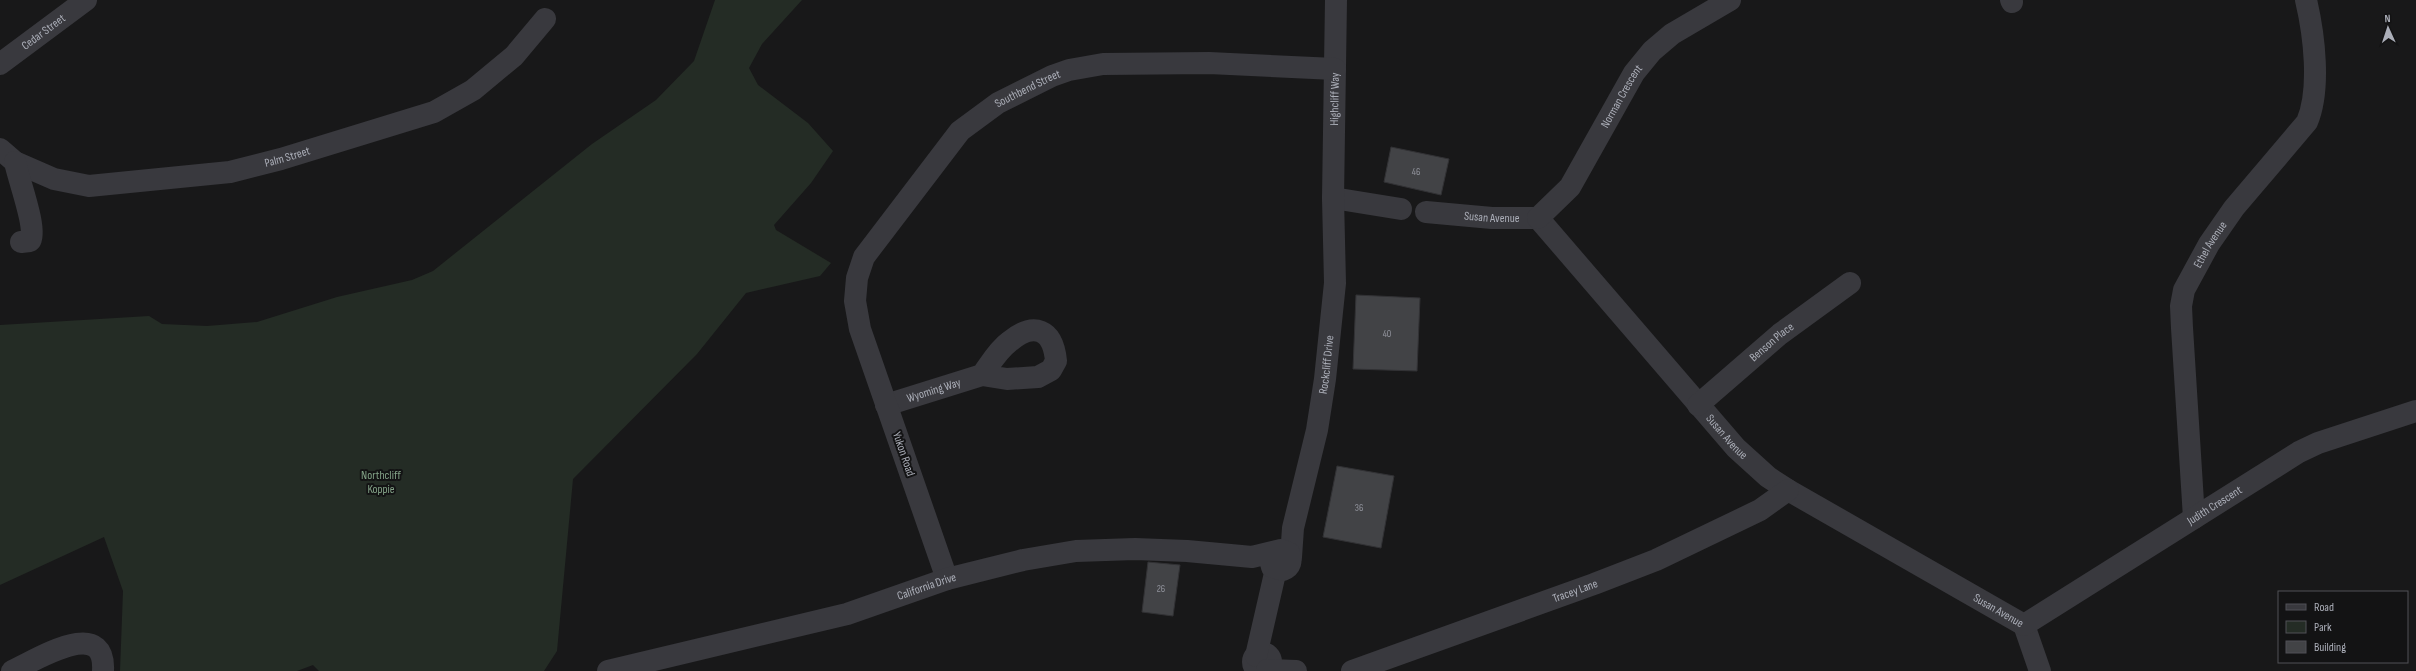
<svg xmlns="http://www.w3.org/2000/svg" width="2416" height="671" font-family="'Sofia Sans Condensed',sans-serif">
<rect width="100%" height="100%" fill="#181819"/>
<!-- green -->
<path fill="#242c25" d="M715,0H802L762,44L749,68L758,85L808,123L833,151L811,183L774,225L776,230L831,263L820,276L746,293L697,354L573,479L557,651L544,671H319L313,665L297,671H120L123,591L104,537L0,585V325L149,316L162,324L207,326L257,322L337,297L412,280L433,271L592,144L656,100L694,61Z"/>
<!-- building -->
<g fill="#424346" stroke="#323235">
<path d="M1391,147L1449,159L1441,195L1384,182Z"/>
<path d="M1356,295L1420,298L1417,371L1353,369Z"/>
<path d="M1337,466L1394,476L1381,548L1323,537Z"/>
<path d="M1148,562L1180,565L1173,616L1142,612Z"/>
</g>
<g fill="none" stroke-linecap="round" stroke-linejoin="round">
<!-- minor -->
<g stroke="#39393e" stroke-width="22">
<path d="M2011,0L2012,2"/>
<path id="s1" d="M0,64L86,0"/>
<path id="s2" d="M0,149L15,162L54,179L89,186L230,172L281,159L434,112L473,90L514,56L545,19"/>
<path d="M15,162C18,178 38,231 30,241L21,242"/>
<path d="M1333,198L1401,209"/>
<path id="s3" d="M1426,212L1492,218H1538"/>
<path id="s4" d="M1538,218L1736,448L1768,477L1788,490L2024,625L2040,671"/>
<path id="s5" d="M1538,218L1570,187L1634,73L1652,51L1672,34L1730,0"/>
<path id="s6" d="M886,405L982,375L1007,379L1038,377L1051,370L1056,361C1053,329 1034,321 1009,342C998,350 990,364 982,375"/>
<path id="s7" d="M1698,405L1780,334L1850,283"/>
<path id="s8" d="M2194,518L2182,328L2181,306L2184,290L2209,244L2234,208L2307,122C2321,89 2314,34 2306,0"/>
<path id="s9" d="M1291,557L1293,528L1317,430L1325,379L1335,283L1333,198L1336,0"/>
<path id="s10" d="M947,579L860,329L855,301L857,278L864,257L960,131L998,103L1052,76L1069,70L1103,64L1209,63L1335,69"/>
<path id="s11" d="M2024,625L2299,452L2318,443L2416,411"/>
<circle cx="1262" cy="662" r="9"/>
<path d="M1256,656L1276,569"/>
<path d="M1267,670L1296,671"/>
<path d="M12,671C37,660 106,615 103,671"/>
<path id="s12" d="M608,671L847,614L947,579L1023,560L1076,551L1135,549L1187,551L1252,557L1281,550L1289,553C1292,561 1291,567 1283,570L1272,567L1270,559L1273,553"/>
<path id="s13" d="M1352,671L1594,584L1656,560L1760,510L1788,490"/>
</g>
</g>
<g text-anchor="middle" stroke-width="4" stroke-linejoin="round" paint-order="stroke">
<!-- number labels -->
<g font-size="10" fill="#91939c">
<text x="1416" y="175">46</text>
<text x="1387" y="337">40</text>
<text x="1359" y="511">36</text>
<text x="1161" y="592">26</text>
</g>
<!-- street labels -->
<g font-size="12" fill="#abaeb8" stroke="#131314">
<text dy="4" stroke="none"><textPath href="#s1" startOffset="54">Cedar Street</textPath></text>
<text dy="4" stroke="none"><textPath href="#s10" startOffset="577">Southbend Street</textPath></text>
<text dy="4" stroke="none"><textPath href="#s5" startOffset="149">Norman Crescent</textPath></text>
<text dy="4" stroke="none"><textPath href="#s9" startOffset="462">Highcliff Way</textPath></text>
<text dy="4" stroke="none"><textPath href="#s2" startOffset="299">Palm Street</textPath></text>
<text dy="4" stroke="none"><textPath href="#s3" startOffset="66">Susan Avenue</textPath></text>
<text dy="4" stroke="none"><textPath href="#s8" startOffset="281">Ethel Avenue</textPath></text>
<text dy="4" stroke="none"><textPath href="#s7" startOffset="97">Benson Place</textPath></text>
<text dy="4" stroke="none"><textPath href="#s9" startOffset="196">Rockcliff Drive</textPath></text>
<text dy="4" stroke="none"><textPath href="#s6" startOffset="50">Wyoming Way</textPath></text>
<text dy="4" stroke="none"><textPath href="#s4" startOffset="289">Susan Avenue</textPath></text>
<text transform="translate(904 454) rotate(71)" y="4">Yukon Road</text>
<text dy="4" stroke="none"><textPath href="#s11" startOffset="225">Judith Crescent</textPath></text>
<text dy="4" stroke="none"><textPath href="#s12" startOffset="330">California Drive</textPath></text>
<text dy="4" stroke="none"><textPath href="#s13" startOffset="237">Tracey Lane</textPath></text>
<text dy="4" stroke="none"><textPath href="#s4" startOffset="613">Susan Avenue</textPath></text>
</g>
<!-- park labels -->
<g font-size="12" fill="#83a287" stroke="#131314">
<text x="381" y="479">Northcliff<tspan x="381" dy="14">Koppie</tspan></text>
</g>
</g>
<!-- legend -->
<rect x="2278" y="591" width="130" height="72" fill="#131314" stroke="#505156"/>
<rect x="2286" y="604" width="20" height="6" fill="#39393e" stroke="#505156"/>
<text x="2314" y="611" font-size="12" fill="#abaeb8">Road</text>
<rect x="2286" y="621" width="20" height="12" fill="#242c25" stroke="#505156"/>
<text x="2314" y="631" font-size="12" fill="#abaeb8">Park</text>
<rect x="2286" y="641" width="20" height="12" fill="#424346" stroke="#505156"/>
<text x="2314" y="651" font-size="12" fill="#abaeb8">Building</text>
<!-- north arrow -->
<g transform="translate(2388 28) rotate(357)" stroke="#131314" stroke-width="3" paint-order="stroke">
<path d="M0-3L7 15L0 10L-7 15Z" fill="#abaeb8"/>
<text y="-6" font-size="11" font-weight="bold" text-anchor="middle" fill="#abaeb8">N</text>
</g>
</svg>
